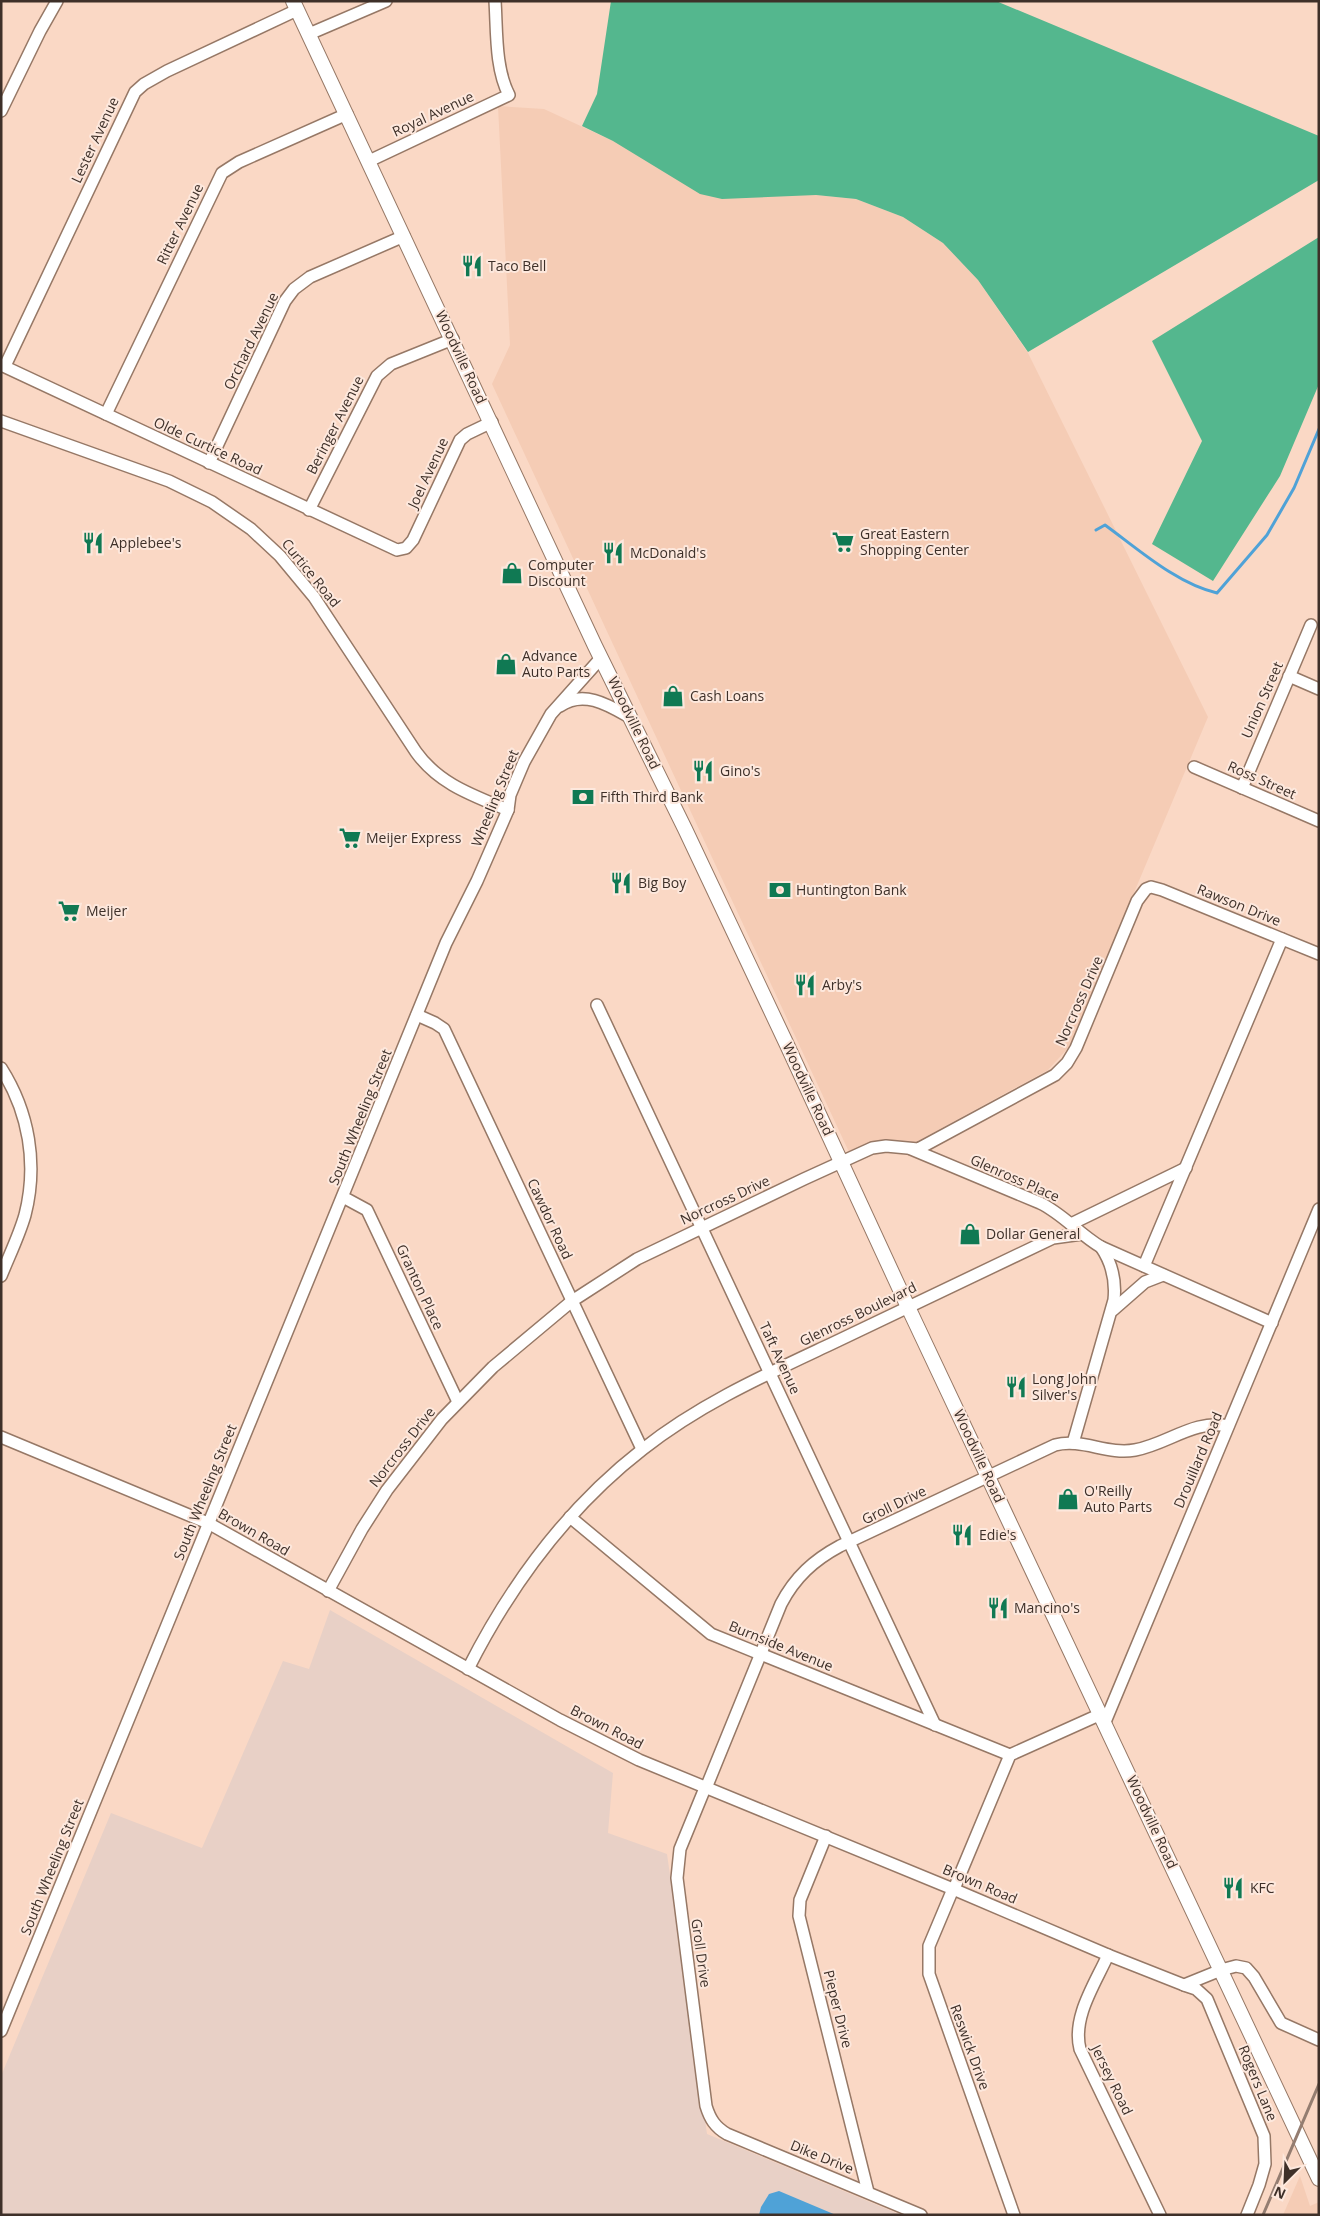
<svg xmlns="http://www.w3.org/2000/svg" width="1320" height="2216" font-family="'Open Sans',sans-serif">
<rect width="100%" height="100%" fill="#fad8c5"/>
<!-- built -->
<g fill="#f5ccb5">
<path d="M498,106L544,109L613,141L816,195L856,199L903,217L943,243L978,280L1028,353L1208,717L1069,1047L1048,1070L916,1142L849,1152L492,384L510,345Z"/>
<path d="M1300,2176L1310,2206L1319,2202V2215H1283Z"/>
</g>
<!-- industrial -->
<path fill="#e8d0c6" d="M330,1610L613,1773L608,1833L667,1854L707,2134L901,2215H1V2076L111,1813L202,1848L283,1661L309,1669Z"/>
<!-- forest -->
<g fill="#54b78e">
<path d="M611,1H996L1319,136V180L1028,352L978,280L943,243L903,217L856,199L816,195L722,199L700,194L613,141L582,126L597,94Z"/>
<path d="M1319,237V384L1280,476L1213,581L1152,544L1202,441L1152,341Z"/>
</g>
<!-- water -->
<path fill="#4fa2d7" d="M779,2191L836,2215H759L761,2207L769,2194Z"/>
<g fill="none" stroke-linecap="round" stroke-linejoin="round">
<!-- stream -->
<path stroke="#4fa2d7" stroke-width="3" d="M1096,530L1105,525C1138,549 1177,584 1217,593L1267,535L1294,488L1319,429"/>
<!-- minor casing -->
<g stroke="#967866" stroke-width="14">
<g id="minor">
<path d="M309,34L386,1"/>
<path d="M1,111L40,31L57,1"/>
<path d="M369,161L509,95C495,68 497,31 495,1"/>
<path d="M1,365L397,550L406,548L413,540L460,440L467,434L492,422"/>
<path d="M5,366L135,92L144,84L167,71L297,10"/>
<path d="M106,414L222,173L239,162L347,114"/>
<path d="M1,421L169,481L212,502L251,529L280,556L314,597L416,752C439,784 472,795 508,810"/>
<path d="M209,463L285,301L294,289L310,277L404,236"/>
<path d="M309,510L377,376L391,364L453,339"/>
<path d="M1289,676L1319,689"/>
<path d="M560,706C584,689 610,706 631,718"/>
<path d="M1194,767L1319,821"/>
<path d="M1242,788L1311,625"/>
<path d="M597,1005L935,1725"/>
<path d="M417,1015L435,1023L444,1029L642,1449"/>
<path d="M1,1068C29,1112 38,1164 25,1215C19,1236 9,1256 1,1276"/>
<path d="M911,1149L1040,1203C1063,1214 1079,1234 1101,1247L1272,1323"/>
<path d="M343,1197L367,1210L458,1402"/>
<path d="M1071,1224L1186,1168"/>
<path d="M1144,1266L1282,939"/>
<path d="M1113,1310L1145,1282L1163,1275"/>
<path d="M1,1437L208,1523L560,1720L639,1760L953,1889L1108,1955L1184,1985L1221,1970L1236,1966L1246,1968L1254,1977L1281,2023L1319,2040"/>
<path d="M1073,1443L1114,1300C1116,1281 1112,1263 1101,1247"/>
<path d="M570,1517L711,1634L1010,1755"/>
<path d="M328,1591L362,1529L387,1490L442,1419L493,1367L572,1301L637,1259L804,1179L872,1148L886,1146L918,1149L1055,1075L1067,1063L1076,1048L1137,901L1146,889L1151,887L1162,890L1319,954"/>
<path d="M468,1669C511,1584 567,1508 643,1449C700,1404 765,1375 831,1344C905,1309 979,1274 1053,1238L1082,1234"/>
<path d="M1105,1722L1319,1209"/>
<path d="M705,1788L680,1849L677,1878L706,2106C710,2119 715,2127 727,2134L921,2215"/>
<path d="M706,1788L781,1604C795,1577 814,1560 840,1546L1055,1445C1082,1438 1107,1455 1135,1450C1168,1444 1194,1419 1228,1426"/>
<path d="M826,1836L800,1900L799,1916L868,2192"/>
<path d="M953,1889L929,1946V1974L1014,2215"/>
<path d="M954,1889L1010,1755L1101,1714"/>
<path d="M1108,1955C1095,1984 1072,2017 1080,2049L1160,2215"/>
<path d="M1184,1985L1196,1989L1207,1999L1264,2136L1265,2164L1259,2185L1247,2215"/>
<path d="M1,2031L446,943L477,881L508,810L510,795L524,762L551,714L601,658"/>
</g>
</g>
<!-- major casing -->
<g stroke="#967866" stroke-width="16">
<path id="major" d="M293,1L595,646L685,829L788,1047L908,1307L1319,2179"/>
</g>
<!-- minor -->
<use href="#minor" stroke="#fff" stroke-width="11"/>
<!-- major -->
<use href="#major" stroke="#fff" stroke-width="14"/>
<!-- rail -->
<path stroke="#947d71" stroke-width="3" d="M1263,2215L1319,2084"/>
</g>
<!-- icons -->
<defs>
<g id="restaurant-bare" transform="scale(1.725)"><path d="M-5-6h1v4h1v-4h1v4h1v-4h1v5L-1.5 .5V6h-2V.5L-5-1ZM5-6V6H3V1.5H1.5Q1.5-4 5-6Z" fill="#107953" stroke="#fde8dd" stroke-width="2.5" paint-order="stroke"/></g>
<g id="supermarket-bare" transform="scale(1.725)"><path d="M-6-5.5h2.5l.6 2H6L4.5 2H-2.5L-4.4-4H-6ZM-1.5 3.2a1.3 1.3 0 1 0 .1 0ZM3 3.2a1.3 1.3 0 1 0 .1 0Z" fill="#107953" stroke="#fde8dd" stroke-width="2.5" paint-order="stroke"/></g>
<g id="shop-bare" transform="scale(1.725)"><path d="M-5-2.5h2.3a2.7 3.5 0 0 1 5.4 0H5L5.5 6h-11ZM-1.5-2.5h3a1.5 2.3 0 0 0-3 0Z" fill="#107953" stroke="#fde8dd" stroke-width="2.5" paint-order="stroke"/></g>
<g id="bank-bare" transform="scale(1.725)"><path d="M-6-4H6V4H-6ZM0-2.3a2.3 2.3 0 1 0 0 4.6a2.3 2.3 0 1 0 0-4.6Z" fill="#107953" stroke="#fde8dd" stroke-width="2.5" paint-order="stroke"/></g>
</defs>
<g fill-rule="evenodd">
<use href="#restaurant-bare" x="472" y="266"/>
<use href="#supermarket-bare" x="843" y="542"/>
<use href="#restaurant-bare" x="93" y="543"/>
<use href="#restaurant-bare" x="613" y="553"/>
<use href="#shop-bare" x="512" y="573"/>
<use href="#shop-bare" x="506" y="664"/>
<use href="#shop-bare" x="673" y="696"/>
<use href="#restaurant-bare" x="703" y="771"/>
<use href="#bank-bare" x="583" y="797"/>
<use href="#supermarket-bare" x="350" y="838"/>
<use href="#restaurant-bare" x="621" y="883"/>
<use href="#bank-bare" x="780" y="890"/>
<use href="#supermarket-bare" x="69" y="911"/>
<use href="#restaurant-bare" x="805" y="985"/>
<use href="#shop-bare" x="970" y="1234"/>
<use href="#restaurant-bare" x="1016" y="1387"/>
<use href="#shop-bare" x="1068" y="1499"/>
<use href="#restaurant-bare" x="962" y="1535"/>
<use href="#restaurant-bare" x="998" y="1608"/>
<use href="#restaurant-bare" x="1233" y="1888"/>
</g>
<g text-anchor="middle" stroke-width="4" stroke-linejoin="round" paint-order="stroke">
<!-- street labels -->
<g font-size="14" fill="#3e3029" stroke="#fde8dd">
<text transform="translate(433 114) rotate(-25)" y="5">Royal Avenue</text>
<text transform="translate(95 140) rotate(-65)" y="5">Lester Avenue</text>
<text transform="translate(180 224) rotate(-64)" y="5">Ritter Avenue</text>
<text transform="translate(251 341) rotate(-64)" y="5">Orchard Avenue</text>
<text transform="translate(461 357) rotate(65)" y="5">Woodville Road</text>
<text transform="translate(335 425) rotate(-63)" y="5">Beringer Avenue</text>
<text transform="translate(208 446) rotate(25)" y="5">Olde Curtice Road</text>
<text transform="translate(428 473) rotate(-65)" y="5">Joel Avenue</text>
<text transform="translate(311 573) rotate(51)" y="5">Curtice Road</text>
<text transform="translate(1262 700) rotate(-66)" y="5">Union Street</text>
<text transform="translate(634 723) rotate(64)" y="5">Woodville Road</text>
<text transform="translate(1262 780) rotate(24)" y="5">Ross Street</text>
<text transform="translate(495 798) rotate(-68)" y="5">Wheeling Street</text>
<text transform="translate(1239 905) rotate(22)" y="5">Rawson Drive</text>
<text transform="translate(1079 1001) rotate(-66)" y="5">Norcross Drive</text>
<text transform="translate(808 1089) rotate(65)" y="5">Woodville Road</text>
<text transform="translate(360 1117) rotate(-68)" y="5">South Wheeling Street</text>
<text transform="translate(1015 1178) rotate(24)" y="5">Glenross Place</text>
<text transform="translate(725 1200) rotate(-25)" y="5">Norcross Drive</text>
<text transform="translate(550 1219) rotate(65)" y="5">Cawdor Road</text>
<text transform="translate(420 1287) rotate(65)" y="5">Granton Place</text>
<text transform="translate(858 1314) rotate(-26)" y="5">Glenross Boulevard</text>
<text transform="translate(780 1358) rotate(65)" y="5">Taft Avenue</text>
<text transform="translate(402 1447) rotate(-52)" y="5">Norcross Drive</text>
<text transform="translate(979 1456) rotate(65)" y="5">Woodville Road</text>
<text transform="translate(1198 1460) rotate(-67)" y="5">Drouillard Road</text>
<text transform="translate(205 1492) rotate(-68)" y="5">South Wheeling Street</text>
<text transform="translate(894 1505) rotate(-26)" y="5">Groll Drive</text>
<text transform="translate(254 1532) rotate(30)" y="5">Brown Road</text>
<text transform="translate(781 1646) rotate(22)" y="5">Burnside Avenue</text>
<text transform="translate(607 1727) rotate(27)" y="5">Brown Road</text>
<text transform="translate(1152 1822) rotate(65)" y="5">Woodville Road</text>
<text transform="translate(52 1867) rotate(-68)" y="5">South Wheeling Street</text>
<text transform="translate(980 1884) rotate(23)" y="5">Brown Road</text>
<text transform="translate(701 1953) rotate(82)" y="5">Groll Drive</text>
<text transform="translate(838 2009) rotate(76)" y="5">Pieper Drive</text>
<text transform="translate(970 2047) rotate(70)" y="5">Reswick Drive</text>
<text transform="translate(1112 2080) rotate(64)" y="5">Jersey Road</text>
<text transform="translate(1258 2083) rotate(68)" y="5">Rogers Lane</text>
<text transform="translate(822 2157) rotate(22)" y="5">Dike Drive</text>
</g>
<!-- poi labels -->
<g font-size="14" fill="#3e3029" stroke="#fde8dd" text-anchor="start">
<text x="488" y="271">Taco Bell</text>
<text x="860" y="539">Great Eastern<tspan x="860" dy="16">Shopping Center</tspan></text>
<text x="110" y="548">Applebee's</text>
<text x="630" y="558">McDonald's</text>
<text x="528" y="570">Computer<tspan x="528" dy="16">Discount</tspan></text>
<text x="522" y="661">Advance<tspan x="522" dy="16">Auto Parts</tspan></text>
<text x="690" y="701">Cash Loans</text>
<text x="720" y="776">Gino's</text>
<text x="600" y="802">Fifth Third Bank</text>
<text x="366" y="843">Meijer Express</text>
<text x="638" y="888">Big Boy</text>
<text x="796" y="895">Huntington Bank</text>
<text x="86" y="916">Meijer</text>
<text x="822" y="990">Arby's</text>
<text x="986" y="1239">Dollar General</text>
<text x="1032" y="1384">Long John<tspan x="1032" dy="16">Silver's</tspan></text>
<text x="1084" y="1496">O'Reilly<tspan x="1084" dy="16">Auto Parts</tspan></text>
<text x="979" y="1540">Edie's</text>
<text x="1014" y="1613">Mancino's</text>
<text x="1250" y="1893">KFC</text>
</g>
</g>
<!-- border -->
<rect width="1320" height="2216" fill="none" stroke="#3e3029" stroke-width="5"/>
<!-- north arrow -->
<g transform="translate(1285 2181) rotate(204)" stroke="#fde8dd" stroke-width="4" paint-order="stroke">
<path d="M0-4L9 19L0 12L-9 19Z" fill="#3e3029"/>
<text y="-8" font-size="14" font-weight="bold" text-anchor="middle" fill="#3e3029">N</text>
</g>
</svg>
